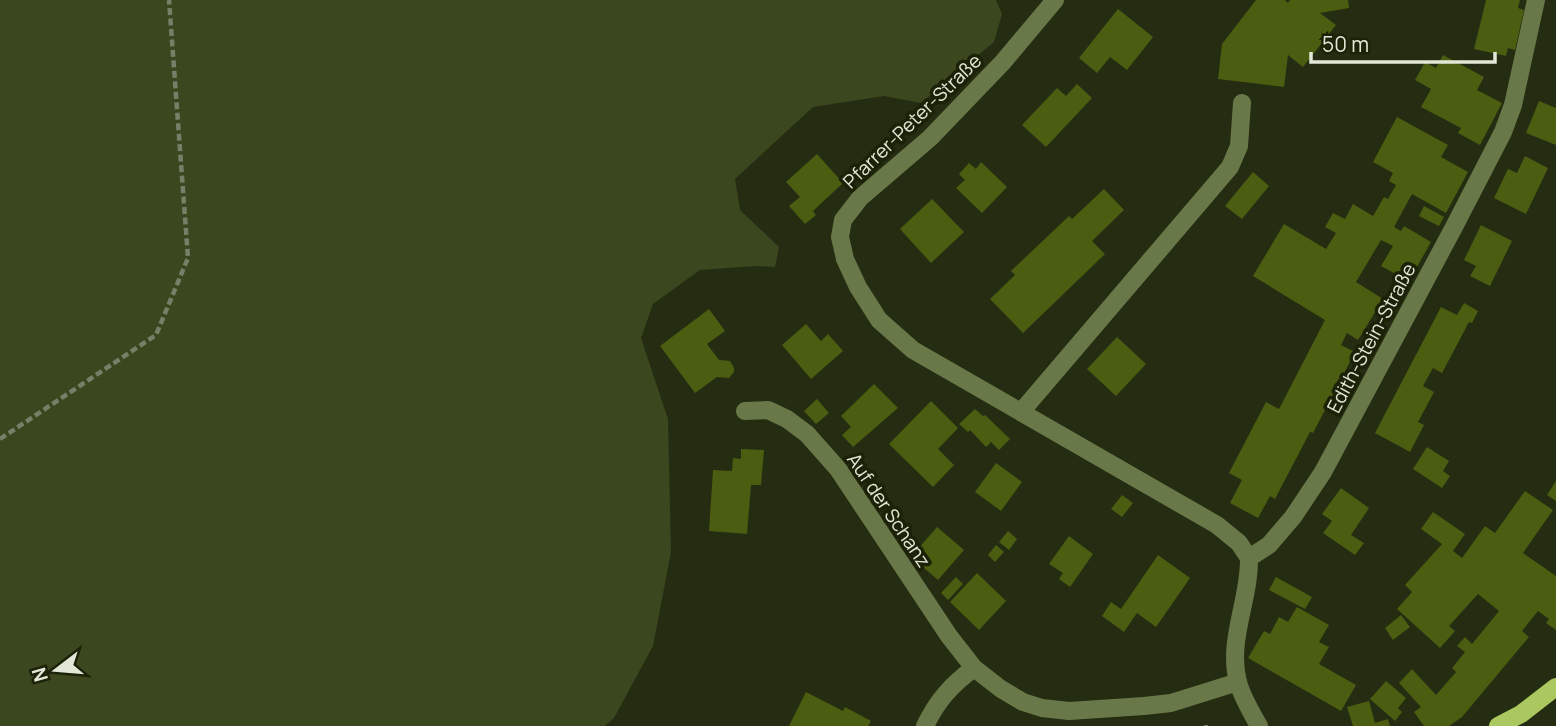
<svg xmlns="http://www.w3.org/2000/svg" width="1556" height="726" font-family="Manrope,sans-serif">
<rect width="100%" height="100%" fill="#242c11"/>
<!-- green -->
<path fill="#3b471e" d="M0,0H996L1002,14L994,42L921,103L884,96L813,107L735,179L740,210L779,247L775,267L756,266L700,270L653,304L641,338L668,419L671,552L653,646L614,718L605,726H0Z"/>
<!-- building -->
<g fill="#4b5d10">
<path d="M1256,0H1285L1288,3L1290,0H1348L1349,8L1320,13L1336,25L1303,67L1288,55L1284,87L1218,79L1222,44Z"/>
<path d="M1486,0H1520L1518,8L1524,10L1515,50L1508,48L1506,56L1474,49Z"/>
<path d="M1118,9L1153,37L1127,70L1110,57L1097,73L1079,58Z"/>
<path d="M1443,55L1484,77L1477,90L1502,103L1480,145L1458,133L1461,128L1421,107L1431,89L1415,80L1425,62L1436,68Z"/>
<path d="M1077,84L1092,98L1046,147L1022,125L1057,88L1066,96Z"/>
<path d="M1539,101L1556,108V145L1526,133Z"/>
<path d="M1397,117L1448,145L1441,157L1468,172L1446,213L1412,194L1394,227L1401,231L1404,226L1431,242L1409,281L1381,266L1393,246L1381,240L1356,282L1383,299L1358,340L1347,333L1341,345L1355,352L1313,433L1310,432L1275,499L1270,496L1258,518L1230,503L1242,480L1229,473L1266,402L1279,409L1325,320L1253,276L1284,224L1326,249L1336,233L1325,227L1333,213L1345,219L1353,204L1373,216L1384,197L1388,199L1396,185L1389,181L1393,173L1373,162Z"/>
<path d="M817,154L843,183L813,211L816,215L805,224L789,206L800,197L786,182Z"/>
<path d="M1525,156L1548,168L1526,214L1494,198L1508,169L1517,173Z"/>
<path d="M981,162L1007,187L982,213L956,188L965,180L959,174L969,163L976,169Z"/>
<path d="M1253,172L1269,186L1242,219L1225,206Z"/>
<path d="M1104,189L1124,210L1092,241L1105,254L1023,333L990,299L1015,275L1011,271L1069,216L1072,219Z"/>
<path d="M932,199L964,232L931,263L900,229Z"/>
<path d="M1424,206L1444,217L1439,226L1419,216Z"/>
<path d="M1481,225L1512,241L1490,286L1470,276L1476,266L1464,260Z"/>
<path d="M1464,303L1478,311L1472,323L1469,322L1442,373L1433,368L1423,386L1434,392L1418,422L1424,425L1410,452L1375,433L1441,307L1457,315Z"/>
<path d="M709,309L725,331L707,344L719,360L730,361L734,368V372L729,378L717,377L695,393L660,346Z"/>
<path d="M806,324L821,341L828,334L843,351L811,379L782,345Z"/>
<path d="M1117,337L1146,364L1116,396L1087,369Z"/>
<path d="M874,384L898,408L853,447L842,435L851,427L841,416Z"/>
<path d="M817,399L829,413L816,424L804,411Z"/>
<path d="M931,401L958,428L938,449L954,465L933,487L889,444Z"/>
<path d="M975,409L983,416L985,415L1010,439L999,450L991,442L986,447L970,430L968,432L959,424Z"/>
<path d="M1427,447L1449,461L1443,471L1450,476L1442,488L1413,469Z"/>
<path d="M741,449L764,450L761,485H751L747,534L709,531L713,470L732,471L733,458L741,459Z"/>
<path d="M996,463L1022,482L1001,511L975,492Z"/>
<path d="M1556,481V501L1547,495Z"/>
<path d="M1341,488L1369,508L1351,535L1364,543L1355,555L1323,533L1332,521L1322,514Z"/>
<path d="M1525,491L1553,510L1523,553L1556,576V630L1546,623L1549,619L1538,611L1522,631L1529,637L1462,717L1449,726H1424L1414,712L1421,707L1399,683L1412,669L1436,695L1456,672L1452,668L1465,652L1457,646L1465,637L1472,644L1499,611L1478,594L1449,626L1455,631L1440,648L1397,609L1412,592L1405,585L1442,544L1421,529L1433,512L1465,534L1453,551L1462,558L1485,526L1495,533Z"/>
<path d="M1122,495L1133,503L1122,517L1111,509Z"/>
<path d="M937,527L964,550L938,580L911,557Z"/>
<path d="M1008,531L1017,539L1009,550L999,542Z"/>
<path d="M1069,536L1093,554L1070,587L1059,579L1063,573L1049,564Z"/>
<path d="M996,545L1004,552L995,562L988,555Z"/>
<path d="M1158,555L1190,578L1156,627L1137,613L1124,632L1102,616L1111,602L1121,609Z"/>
<path d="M977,573L1006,601L979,630L950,602Z"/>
<path d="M956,577L963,584L948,600L941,593Z"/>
<path d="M1276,577L1312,597L1305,609L1269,590Z"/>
<path d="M1297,607L1329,625L1319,642L1329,647L1319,664L1356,685L1341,711L1248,658L1264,631L1270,634L1279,617L1288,622Z"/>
<path d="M1401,615L1410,627L1393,640L1385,628Z"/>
<path d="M1386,681L1406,698L1398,708L1402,712L1395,721L1370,699Z"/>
<path d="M806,692L843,711L845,707L871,721L868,726H789Z"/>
<path d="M1369,701L1375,723L1388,719L1390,726H1353L1347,707Z"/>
</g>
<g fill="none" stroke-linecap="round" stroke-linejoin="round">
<!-- path -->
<g stroke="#787f69" stroke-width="4.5" stroke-dasharray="7 3.5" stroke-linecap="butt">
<path d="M0,439L156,335L188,258L169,0"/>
<path d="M1206,726V725"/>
</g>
<!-- minor -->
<g stroke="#697848" stroke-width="18">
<path d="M1055,0L1003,62L930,138L860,198L843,220L840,237L845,259L858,287L879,320L913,350L1217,525L1239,543L1249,558"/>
<path d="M745,411L768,410L787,419L807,434L838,469L949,636L974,668L1001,689L1023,702L1042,708L1069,711L1144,706L1171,703L1238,682"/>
<path d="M1021,412L1230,167L1239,146L1242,103"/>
<path d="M1249,558L1269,545L1293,517L1323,472L1454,227L1503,132L1513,105L1536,0"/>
<path d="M1249,558C1250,599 1227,641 1238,682C1242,697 1251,712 1259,726"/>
<path d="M925,726C937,701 951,685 974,668"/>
</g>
<!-- major -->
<path stroke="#aac85f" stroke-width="18" d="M1498,726L1521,714L1556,687"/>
</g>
<g text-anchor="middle" stroke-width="7" stroke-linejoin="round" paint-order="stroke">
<!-- street labels -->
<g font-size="19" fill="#e2e8d7" stroke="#1b2207">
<text transform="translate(912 121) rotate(-44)" y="7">Pfarrer-Peter-Straße</text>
<text transform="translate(1371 338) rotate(-62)" y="7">Edith-Stein-Straße</text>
<text transform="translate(889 510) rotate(56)" y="7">Auf der Schanz</text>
</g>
</g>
<!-- north arrow -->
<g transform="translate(56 670) rotate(254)" stroke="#1b2207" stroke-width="5" paint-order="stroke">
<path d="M0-5L12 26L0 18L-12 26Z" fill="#e2e8d7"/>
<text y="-10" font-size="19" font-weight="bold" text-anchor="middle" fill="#e2e8d7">N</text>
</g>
<!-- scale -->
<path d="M1311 52v10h184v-10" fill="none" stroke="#e2e8d7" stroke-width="3.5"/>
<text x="1322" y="52" font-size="21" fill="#e2e8d7" stroke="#1b2207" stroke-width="5" paint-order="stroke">50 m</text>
</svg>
